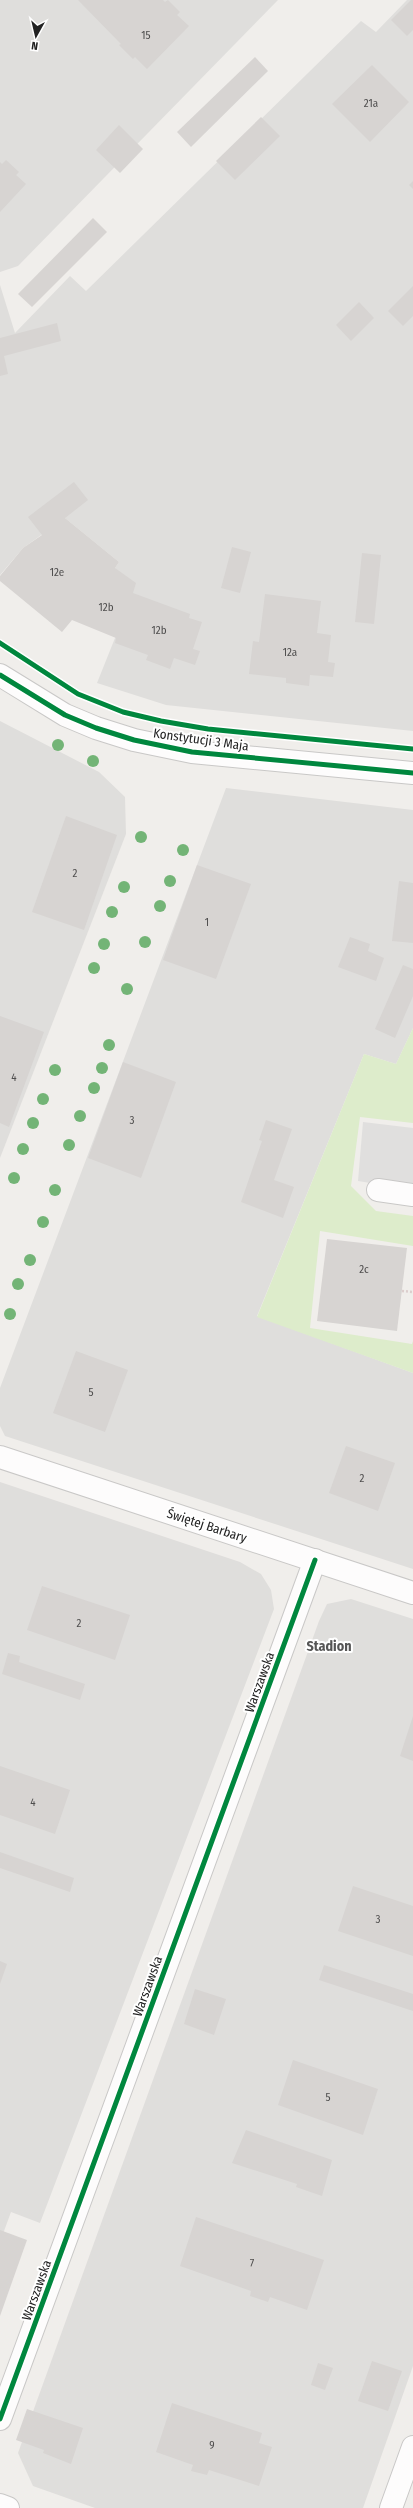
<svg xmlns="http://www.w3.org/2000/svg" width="413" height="2508" font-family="'Fira Sans Condensed',sans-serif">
<rect width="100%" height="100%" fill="#f0eeeb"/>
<!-- residential -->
<g fill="#dfdedc">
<path d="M0,0H278L18,266L0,272Z"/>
<path d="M407,0H413V731L166,705L97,683L133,593L115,568L119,562L65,518L23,548L0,575V285L15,333L70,276L86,291L361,21L376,32Z"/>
<path d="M0,721L99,772L125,797L126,834L0,1158Z"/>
<path d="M226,788L413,810V1028L396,1064L364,1054L257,1316L413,1373V1569L5,1436L0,1426V1388Z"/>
<path d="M0,1482L240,1562L261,1574L271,1590L274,1609L40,2223L11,2212L0,2242Z"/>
<path d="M351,1599L413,1619V2366L363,2508H95L33,2486L18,2453L319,1621L327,1604Z"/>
</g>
<!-- grass -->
<path fill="#ddeccb" d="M413,1028V1123L360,1117L351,1186L376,1211L413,1216V1246L320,1231L310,1328L412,1344L413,1341V1373L257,1317L364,1054L396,1064Z"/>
<!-- parking -->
<path fill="#e0dfde" d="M363,1122L413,1128V1190L358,1181Z"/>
<!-- building -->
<g fill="#d7d4d2">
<path d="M78,0H163L165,2L168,0L180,12L177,15L189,26L147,69L135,57L133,59L119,45L121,44Z"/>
<path d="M411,0H413V30L407,36L391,20Z"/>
<path d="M255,57L268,71L191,147L177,132Z"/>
<path d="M372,65L409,102L370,142L332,104Z"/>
<path d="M261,117L280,136L235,180L216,161Z"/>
<path d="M119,125L143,149L120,173L96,150Z"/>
<path d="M6,160L19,172L16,175L26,184L0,212V162L2,164Z"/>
<path d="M413,181V189L409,185Z"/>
<path d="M93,218L107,232L32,307L18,294Z"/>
<path d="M413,286V316L403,326L388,311Z"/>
<path d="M359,302L374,318L351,341L336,325Z"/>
<path d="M57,323L61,341L4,356L8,374L0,376V338Z"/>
<path d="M74,482L88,500L65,518L119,562L115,568L136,583L133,593L190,614L189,618L202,622L193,649L200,651L195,665L174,658L170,669L146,660L148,655L115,643L116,638L72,620L62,632L0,581V576L23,548L42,535L28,517Z"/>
<path d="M232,547L251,552L240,593L221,588Z"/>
<path d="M362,553L381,555L374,624L355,622Z"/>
<path d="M265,594L321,601L317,633L331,635L328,662L335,663L333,677L310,675L309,686L286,683V678L249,674L253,641L259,642Z"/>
<path d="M66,816L117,835L84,930L32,912Z"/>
<path d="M197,865L251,884L216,979L163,960Z"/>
<path d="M399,881L413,883V943L392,941Z"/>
<path d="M350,937L370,944L368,951L384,958L376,981L338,967Z"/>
<path d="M403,965L413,969V996L395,1038L375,1029Z"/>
<path d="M0,1016L44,1032L9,1127L0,1123Z"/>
<path d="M123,1062L176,1082L141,1178L88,1158Z"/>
<path d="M266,1120L292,1129L274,1180L294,1187L283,1218L241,1202L262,1141L259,1140Z"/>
<path d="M327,1239L407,1248L397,1331L317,1321Z"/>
<path d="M76,1351L128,1370L105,1432L53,1413Z"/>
<path d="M346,1446L395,1463L378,1511L329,1493Z"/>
<path d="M42,1586L130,1615L115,1660L27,1630Z"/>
<path d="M8,1653L20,1656L19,1662L85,1684L80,1700L2,1674Z"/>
<path d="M413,1716V1761L400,1756Z"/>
<path d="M0,1766L70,1790L55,1834L0,1815Z"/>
<path d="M0,1852L74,1878L70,1892L0,1868Z"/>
<path d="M353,1886L413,1906V1956L338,1931Z"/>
<path d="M0,1961L7,1964L0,1984Z"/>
<path d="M324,1965L413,1994V2011L319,1980Z"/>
<path d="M195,1989L226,1999L214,2035L184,2024Z"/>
<path d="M293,2060L378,2089L363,2135L278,2105Z"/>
<path d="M246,2130L332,2160L322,2196L296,2187L297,2184L232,2163Z"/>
<path d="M196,2217L324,2260L307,2310L270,2297L268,2302L250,2296L251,2291L180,2266Z"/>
<path d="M0,2230L27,2240L0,2316Z"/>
<path d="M372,2361L402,2371L388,2411L358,2401Z"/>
<path d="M318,2363L333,2368L325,2390L311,2385Z"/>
<path d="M172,2403L262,2433L259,2443L272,2447L259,2486L209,2470L207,2475L191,2471L193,2465L156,2452Z"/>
<path d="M27,2409L83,2428L71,2464L43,2453L44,2450L16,2440Z"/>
</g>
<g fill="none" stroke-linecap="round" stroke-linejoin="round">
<!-- minor casing -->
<g stroke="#c9c8c7" stroke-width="24">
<g id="minor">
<path d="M0,675L65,715L96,728L134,740L192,752L413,773"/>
<path d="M378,1190L413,1195"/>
<path d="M0,1457L413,1593"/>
<path d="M0,2419L315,1560"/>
<path d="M0,2505L8,2508"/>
<path d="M391,2508L413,2447"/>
</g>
</g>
<!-- path -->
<path stroke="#dccecd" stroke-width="2.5" stroke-dasharray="2 2" stroke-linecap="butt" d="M402,1291L413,1292"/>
<!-- minor -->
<use href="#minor" stroke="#fdfcfc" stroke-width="22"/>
<!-- cycleway casing -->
<g stroke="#fff" stroke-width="8">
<g id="cycleway">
<path d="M0,643L78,694L123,712L161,721L208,729L413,749"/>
<path d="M0,675L65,715L96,728L134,740L192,752L413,773"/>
<path d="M0,2419L315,1560"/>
</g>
</g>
<!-- cycleway -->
<use href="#cycleway" stroke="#00873e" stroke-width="5"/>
</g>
<!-- trees -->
<g fill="#73b476">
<circle cx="58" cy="745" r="6"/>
<circle cx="93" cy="761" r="6"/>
<circle cx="141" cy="837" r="6"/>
<circle cx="183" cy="850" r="6"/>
<circle cx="170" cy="881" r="6"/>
<circle cx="124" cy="887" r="6"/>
<circle cx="160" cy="906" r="6"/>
<circle cx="112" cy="912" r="6"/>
<circle cx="145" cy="942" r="6"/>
<circle cx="104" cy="944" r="6"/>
<circle cx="94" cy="968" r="6"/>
<circle cx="127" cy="989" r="6"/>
<circle cx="109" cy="1045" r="6"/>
<circle cx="102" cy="1068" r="6"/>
<circle cx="55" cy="1070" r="6"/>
<circle cx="94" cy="1088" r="6"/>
<circle cx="43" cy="1099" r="6"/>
<circle cx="80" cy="1116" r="6"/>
<circle cx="33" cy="1123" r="6"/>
<circle cx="69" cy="1145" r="6"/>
<circle cx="23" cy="1149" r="6"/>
<circle cx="14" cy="1178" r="6"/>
<circle cx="55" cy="1190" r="6"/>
<circle cx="43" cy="1222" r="6"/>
<circle cx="30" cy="1260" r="6"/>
<circle cx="18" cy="1284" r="6"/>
<circle cx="10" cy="1314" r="6"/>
</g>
<g text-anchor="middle" stroke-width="4" stroke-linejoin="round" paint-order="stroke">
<!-- number labels -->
<g font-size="11" fill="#4f4e4e">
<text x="146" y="39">15</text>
<text x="371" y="107">21a</text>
<text x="57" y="576">12e</text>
<text x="106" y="611">12b</text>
<text x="159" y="634">12b</text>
<text x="290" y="656">12a</text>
<text x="75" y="877">2</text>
<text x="207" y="926">1</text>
<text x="14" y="1081">4</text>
<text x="132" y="1124">3</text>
<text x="364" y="1273">2c</text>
<text x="91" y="1396">5</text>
<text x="362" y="1482">2</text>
<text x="79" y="1627">2</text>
<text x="33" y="1806">4</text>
<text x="378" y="1923">3</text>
<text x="328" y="2101">5</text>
<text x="252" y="2267">7</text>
<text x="212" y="2449">9</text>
</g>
<!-- street labels -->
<g font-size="13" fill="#222" stroke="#fff">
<text transform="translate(201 739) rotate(8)" y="5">Konstytucji 3 Maja</text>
<text transform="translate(207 1525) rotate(18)" y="5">Świętej Barbary</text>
<text transform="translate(259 1682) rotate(-70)" y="5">Warszawska</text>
<text transform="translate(147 1986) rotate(-70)" y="5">Warszawska</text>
<text transform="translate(36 2290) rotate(-70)" y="5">Warszawska</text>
</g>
<!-- neighbourhood labels -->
<g font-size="14" font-weight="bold" fill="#555" stroke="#fff">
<text x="329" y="1651">Stadion</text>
</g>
</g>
<!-- north arrow -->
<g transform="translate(36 36) rotate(188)" stroke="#ffffff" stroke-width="3" paint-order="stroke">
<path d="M0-3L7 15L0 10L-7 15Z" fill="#222222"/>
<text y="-6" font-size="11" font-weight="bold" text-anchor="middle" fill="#222222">N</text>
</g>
</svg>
